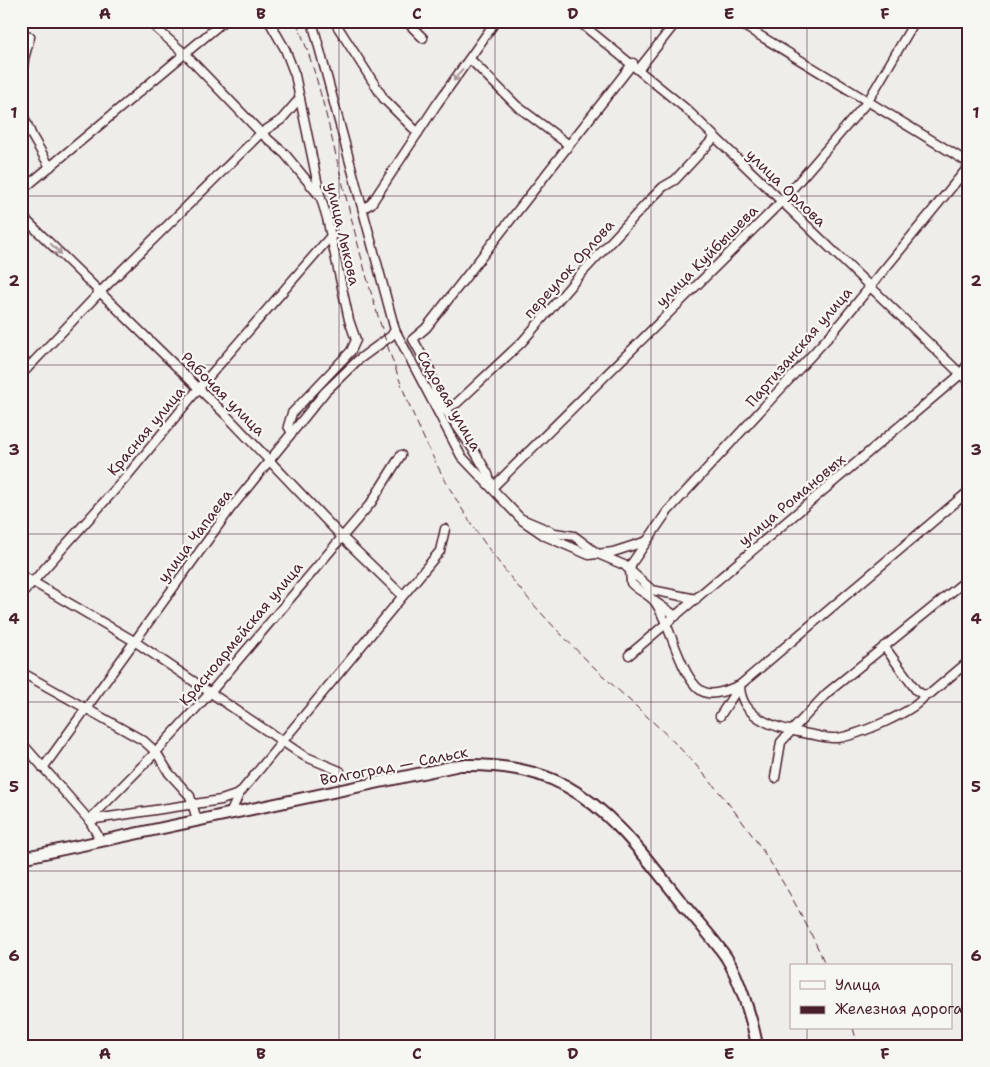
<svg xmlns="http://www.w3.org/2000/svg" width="990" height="1067" font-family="'Shantell Sans',sans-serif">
<rect width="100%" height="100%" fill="#efedea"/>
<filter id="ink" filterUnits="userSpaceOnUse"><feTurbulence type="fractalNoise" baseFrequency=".02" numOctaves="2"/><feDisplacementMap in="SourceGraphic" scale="10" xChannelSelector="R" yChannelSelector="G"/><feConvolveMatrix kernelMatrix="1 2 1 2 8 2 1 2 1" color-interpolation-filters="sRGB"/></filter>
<g filter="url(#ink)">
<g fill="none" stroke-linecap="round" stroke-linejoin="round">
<!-- minor casing -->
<g stroke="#4a1f2b" stroke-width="11">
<g id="minor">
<path d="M148,21L185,54L261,133L285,154L318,194"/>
<path d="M269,21L285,49L295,75L320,195L327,218L349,320L356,340L351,351L292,413L288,426L292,433"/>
<path d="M312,21L395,330L461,456L523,521L545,536L589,555L613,552L647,541"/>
<path d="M334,21L384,99L418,133"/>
<path d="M406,21L423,38"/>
<path d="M578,21L685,108L969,382"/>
<path d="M736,21L969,163"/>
<path d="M21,32L30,37L24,59L21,92"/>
<path d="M470,59L517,106L569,145"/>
<path d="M639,69L677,21"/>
<path d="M21,110L32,136L50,167"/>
<path d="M21,191L224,21"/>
<path d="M363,208L371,204L437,104L496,21"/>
<path d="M21,215L227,416L342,537L402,595"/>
<path d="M21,375L100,292L261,133L281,120L300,98"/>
<path d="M441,411L457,403L522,342L579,276L646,204L663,187L675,180L715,137"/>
<path d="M492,487L488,474L475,452L445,409L436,393L430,370L413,339L426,328L633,63"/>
<path d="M492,488L781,202L868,101L915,21"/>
<path d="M522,519L555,533L574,536L598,554L624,565L652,590L696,599"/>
<path d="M21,575L134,641L304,756L340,771"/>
<path d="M21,595L128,475L199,388L330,237"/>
<path d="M657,603L676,616"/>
<path d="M884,646L916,690L923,695L931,693L969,661"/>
<path d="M629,655L961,374L969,362"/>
<path d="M21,672L144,741L156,752L169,773L190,796L197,820"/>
<path d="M925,695C916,712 857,735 838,738C828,739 817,735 808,734C780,729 740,720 740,685C730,689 718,695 707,693C683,689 670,621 655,602C649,594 638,591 631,583L630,570L632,563L667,512L833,332L969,166"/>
<path d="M720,716L740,685L969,491"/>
<path d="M21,742L89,820L101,841"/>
<path d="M43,768L231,508L325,392L358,360L391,336L395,330"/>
<path d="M775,778L781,742L827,693L969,578"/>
<path d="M230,814L239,794L440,551L445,529"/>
<path d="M89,820L156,752L210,693L371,503L401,455"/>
<path d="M89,820L221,800L239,794"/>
</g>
</g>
<!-- major casing -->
<g stroke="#4a1f2b" stroke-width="14">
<path id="major" d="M21,858L460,765C497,764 533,768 566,786C614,812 649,862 683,904C697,921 713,938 726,957C739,977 753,1022 757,1046"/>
</g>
<!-- minor -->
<use href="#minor" stroke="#f6f6f2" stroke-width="8"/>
<!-- major -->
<use href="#major" stroke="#f6f6f2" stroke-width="10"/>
<!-- rail -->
<g stroke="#4a1f2b" stroke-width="1" stroke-dasharray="8 4" stroke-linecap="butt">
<path d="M296,21C318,72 329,128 342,181C372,302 401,417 471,523C506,577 550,625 597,670C629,701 663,729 693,762C749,823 793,891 826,966"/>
<path d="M853,1028L858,1046"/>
</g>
</g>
<!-- one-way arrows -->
<defs><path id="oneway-shaft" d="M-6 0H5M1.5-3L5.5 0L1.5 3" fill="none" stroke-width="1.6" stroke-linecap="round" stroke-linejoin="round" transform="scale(1.25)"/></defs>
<g stroke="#a99598">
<use href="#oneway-shaft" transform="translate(458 75) rotate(126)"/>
<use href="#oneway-shaft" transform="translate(56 249) rotate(44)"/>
</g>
</g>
<!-- grid -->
<path fill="none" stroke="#4a1f2b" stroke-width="1" stroke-opacity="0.55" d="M183,21V1046M339,21V1046M495,21V1046M651,21V1046M807,21V966M21,196H969M21,365H969M21,534H969M21,702H969M21,871H969M807,1028V1046"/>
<g text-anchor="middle" stroke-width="4.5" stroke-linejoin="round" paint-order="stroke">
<!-- street labels -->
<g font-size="15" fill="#4a1f2b" stroke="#f6f6f2">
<text transform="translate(786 188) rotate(44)" y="5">улица Орлова</text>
<text transform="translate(343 234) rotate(77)" y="5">улица Лыкова</text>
<text transform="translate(707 256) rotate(-45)" y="5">улица Куйбышева</text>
<text transform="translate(569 269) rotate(-48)" y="5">переулок Орлова</text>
<text transform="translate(799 347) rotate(-49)" y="5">Партизанская улица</text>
<text transform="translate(223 394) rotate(45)" y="5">Рабочая улица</text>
<text transform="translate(449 401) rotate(60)" y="5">Садовая улица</text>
<text transform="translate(146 431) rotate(-50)" y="5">Красная улица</text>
<text transform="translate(792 500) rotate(-40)" y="5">улица Романовых</text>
<text transform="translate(195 536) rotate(-53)" y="5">улица Чапаева</text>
<text transform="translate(241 634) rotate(-50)" y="5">Красноармейская улица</text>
<text transform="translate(394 766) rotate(-11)" y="5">Волгоград — Сальск</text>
</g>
</g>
<!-- margin -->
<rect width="990" height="1067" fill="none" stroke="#f6f6f2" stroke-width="55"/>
<!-- legend -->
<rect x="790" y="964" width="162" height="65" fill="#f6f6f2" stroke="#b1a0a2"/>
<rect x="800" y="981" width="25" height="8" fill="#f6f6f2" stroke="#b1a0a2"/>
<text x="835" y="990" font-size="15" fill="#4a1f2b">Улица</text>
<rect x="800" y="1006" width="25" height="8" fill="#4a1f2b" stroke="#b1a0a2"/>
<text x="835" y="1014" font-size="15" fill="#4a1f2b">Железная дорога</text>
<rect x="28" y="28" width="934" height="1012" fill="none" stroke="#4a1f2b" stroke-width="2"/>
<g font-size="16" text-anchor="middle" font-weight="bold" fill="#4a1f2b">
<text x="105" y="19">A</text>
<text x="261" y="19">B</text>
<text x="417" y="19">C</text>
<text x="573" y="19">D</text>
<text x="729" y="19">E</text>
<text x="885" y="19">F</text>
<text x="14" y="118">1</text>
<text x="976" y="118">1</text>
<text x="14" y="286">2</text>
<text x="976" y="286">2</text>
<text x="14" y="455">3</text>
<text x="976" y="455">3</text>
<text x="14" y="624">4</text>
<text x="976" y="624">4</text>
<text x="14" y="792">5</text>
<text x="976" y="792">5</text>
<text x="14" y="961">6</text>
<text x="976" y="961">6</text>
<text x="105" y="1059">A</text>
<text x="261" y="1059">B</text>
<text x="417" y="1059">C</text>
<text x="573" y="1059">D</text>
<text x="729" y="1059">E</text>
<text x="885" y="1059">F</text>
</g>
</svg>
